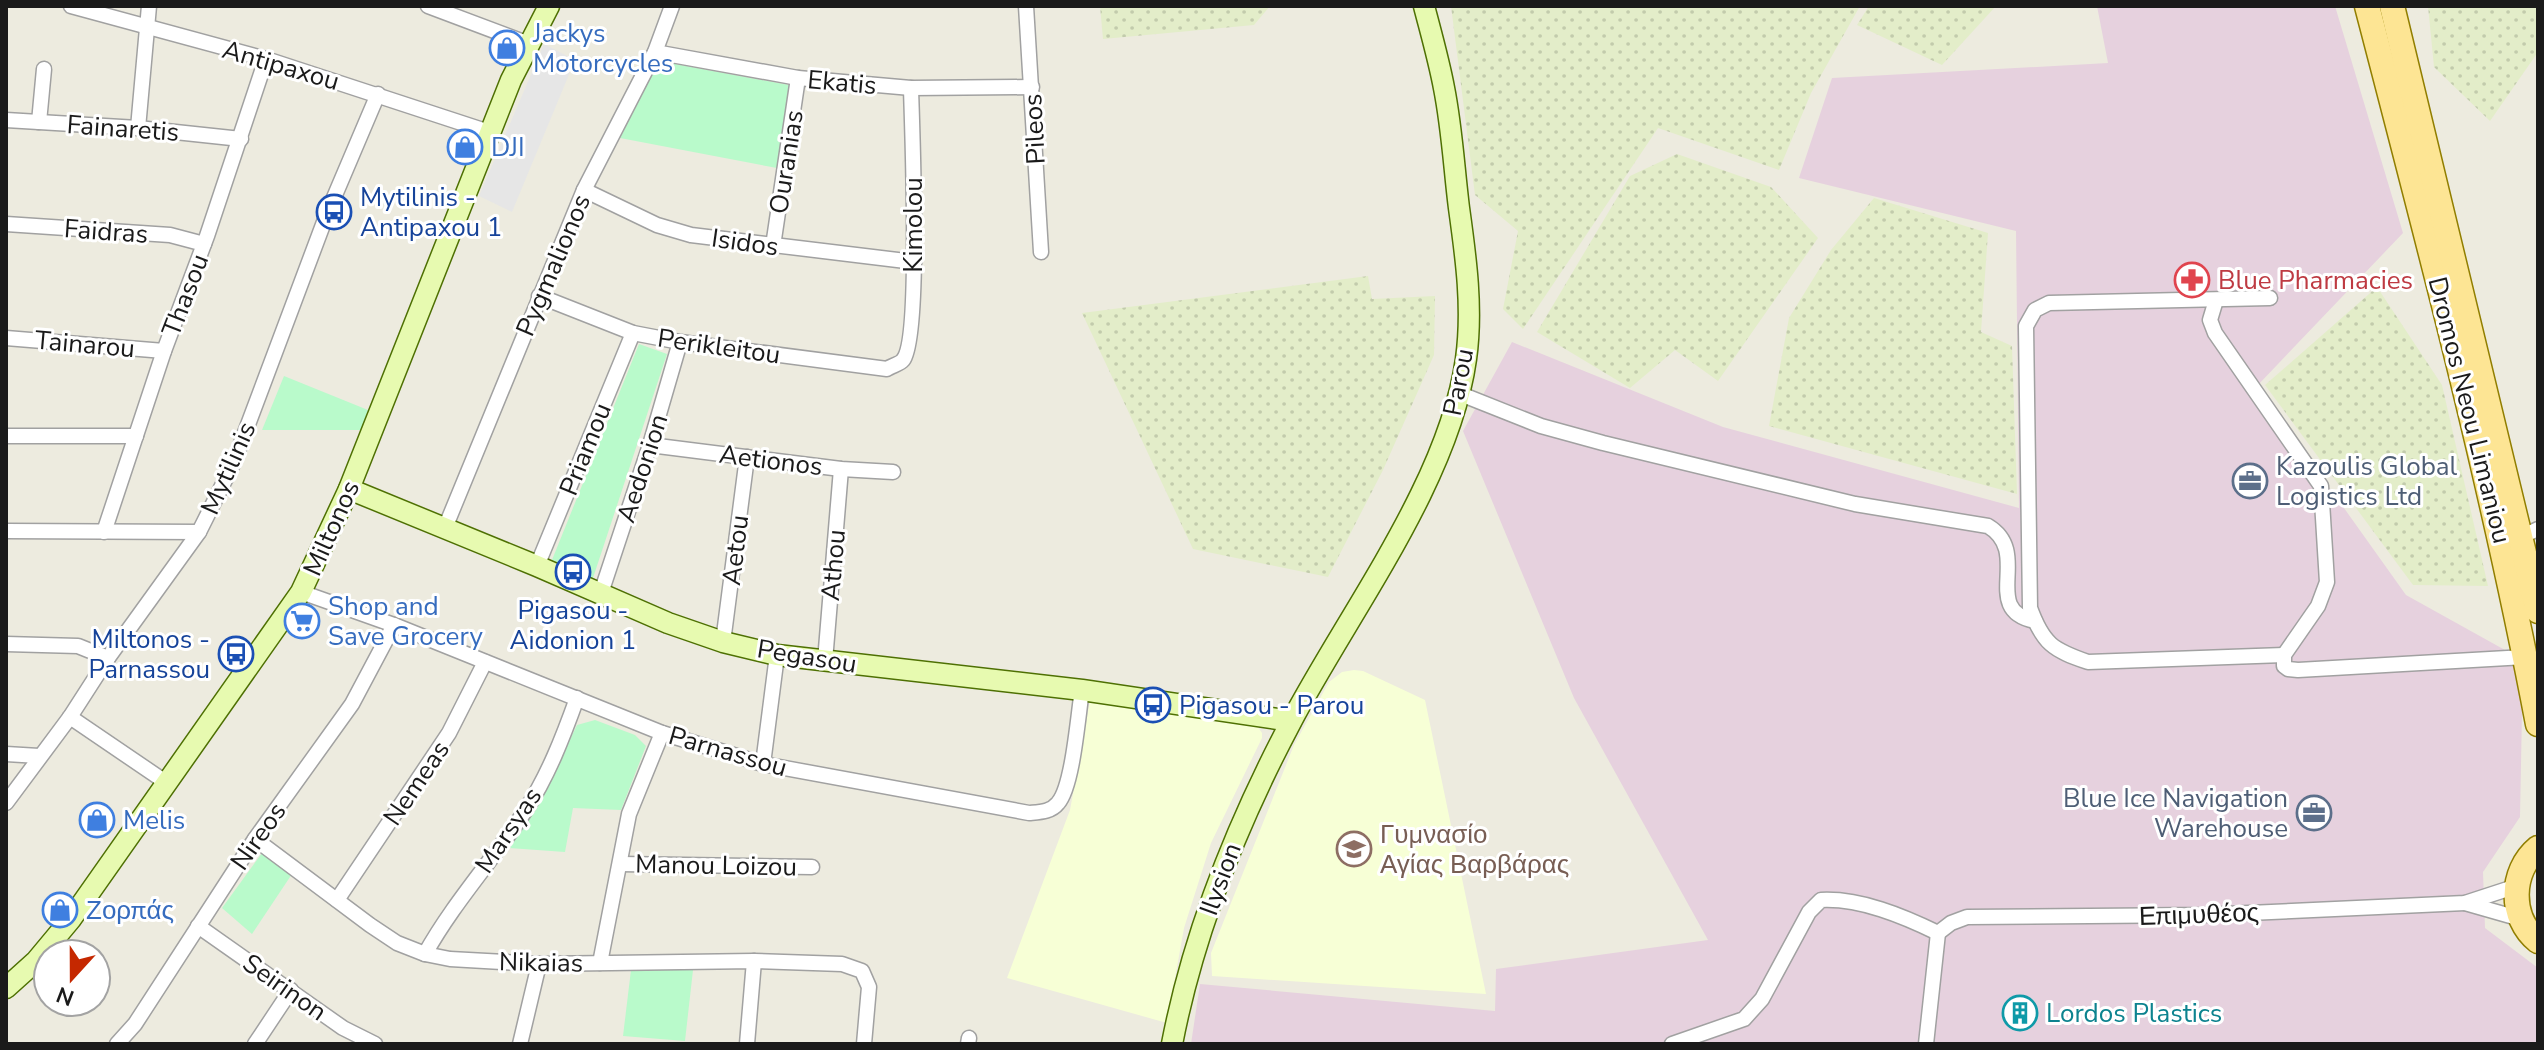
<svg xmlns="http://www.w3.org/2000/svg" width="2544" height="1050" font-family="'Nunito Sans',sans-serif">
<defs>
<pattern id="farmland-dots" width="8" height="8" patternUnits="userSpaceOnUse" patternTransform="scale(2)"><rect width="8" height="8" fill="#e3edc9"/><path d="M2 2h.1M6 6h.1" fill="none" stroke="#c2cbac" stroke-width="1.8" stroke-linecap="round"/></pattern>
</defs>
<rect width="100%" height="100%" fill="#edebdf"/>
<!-- industrial -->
<path fill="#e6d1de" d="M2097,6H2335L2403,233L2257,386L2406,595L2523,660L2520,817L2483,872L2485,928L2538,968V1044H1191L1200,984L1495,1011L1496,969L1708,940L1574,698L1463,431L1512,342L1723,427L2019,508L2016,231L1799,178L1832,78L2108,63Z"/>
<!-- education -->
<g fill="#f7ffd6">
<path d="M1354,670L1363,671L1425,700L1486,994L1212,976L1211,953L1294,745L1329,682L1342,672Z"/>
<path d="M1091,695L1255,723L1262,733V738L1211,843L1184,928L1167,1023L1007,978L1070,810Z"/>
</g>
<!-- farmland -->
<g fill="url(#farmland-dots)">
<path d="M1100,6H1270L1254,25L1103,39Z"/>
<path d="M1451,6H1860L1811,93L1779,170L1658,128L1523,329L1503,309L1518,231L1475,195Z"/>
<path d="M1869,6H1996L1942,65L1857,25Z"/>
<path d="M2428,6H2538V52L2490,121L2434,67Z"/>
<path d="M1677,154L1771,187L1818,238L1718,381L1675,350L1630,388L1537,332L1630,176Z"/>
<path d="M1874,198L1988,233L1981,332L2012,346L2017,494L1769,426L1789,318L1831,250Z"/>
<path d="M1368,276L1372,299L1435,296L1434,355L1383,470L1328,577L1193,549L1082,313Z"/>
<path d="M2377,287L2442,385L2488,586L2413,585L2265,385Z"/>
</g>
<!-- park -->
<g fill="#b9facb">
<path d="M659,61L789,85L777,168L620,138Z"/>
<path d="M639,344L667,354L592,581L552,560Z"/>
<path d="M284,376L368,410L361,430H262Z"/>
<path d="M595,720L635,735L646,746L621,810L573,808L565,852L509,848L538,806L577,725Z"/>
<path d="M262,853L294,871L252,934L222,908Z"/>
<path d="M631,970H693L685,1041L623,1036Z"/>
</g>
<!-- parking -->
<path fill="#e6e6e6" d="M544,44L575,60L512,212L479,196Z"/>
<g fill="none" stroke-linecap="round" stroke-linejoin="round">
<!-- street casing -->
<g stroke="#a1a1a1" stroke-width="17">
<g id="street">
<path d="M71,6L266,59L489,132"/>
<path d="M428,6L529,44"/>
<path d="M1026,6L1041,252"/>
<path d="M655,52L798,78L911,88L1032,87"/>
<path d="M6,120L138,128L241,139"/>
<path d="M39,122L44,69"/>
<path d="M138,128L149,6"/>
<path d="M584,190L657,225L691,235L914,262"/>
<path d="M6,224L170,235L204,244"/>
<path d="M773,246L798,78"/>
<path d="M539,296L633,333L680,342L887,369C891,366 900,364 903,360C921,339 912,128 911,88"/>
<path d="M2270,298L2049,303L2035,310L2026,326L2030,608C2043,644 2053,650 2088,662L2284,655"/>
<path d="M2216,300L2210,320L2215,333L2321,486L2327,582L2318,606L2284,655V666L2288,669L2298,670L2525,657"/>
<path d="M6,338L164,351"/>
<path d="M1458,393L1541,426L1603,443L1855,504L1988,526C2033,553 1979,610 2035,621"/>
<path d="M6,436H136"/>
<path d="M650,445L841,469L893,472"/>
<path d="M445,528L584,190L655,52L672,6"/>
<path d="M6,531L199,532"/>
<path d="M104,532L164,351L207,236L266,59"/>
<path d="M2516,539L2538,529"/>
<path d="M537,566L633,333"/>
<path d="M301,592L394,625L662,733L763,764L1029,813C1040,812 1051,812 1058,803C1073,786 1078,715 1082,690"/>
<path d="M601,593L650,445L680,342"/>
<path d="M723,642L747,457"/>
<path d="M6,644L78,646L108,658"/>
<path d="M825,661L841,469"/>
<path d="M70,717L167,783"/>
<path d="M6,754L39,756"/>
<path d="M763,764L777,655"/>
<path d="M6,803L70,717L108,658L199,532L234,462L327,214L378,94"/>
<path d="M255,839L370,925L397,943L425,954L450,959L539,964L754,961L842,964L862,971L869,987L864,1044"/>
<path d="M620,864L812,867"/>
<path d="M337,900L449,733L485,662"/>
<path d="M2465,903L2521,919"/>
<path d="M198,926L343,1028L375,1044"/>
<path d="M1938,933L1951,923L1967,917L2204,915L2465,903L2517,886"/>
<path d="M425,954C454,902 493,860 525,811C548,776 563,737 577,698"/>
<path d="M600,963L629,814L662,733"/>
<path d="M117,1044L135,1024L255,839L352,704L394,625"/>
<path d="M255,1044L291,990"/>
<path d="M520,1044L539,964"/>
<path d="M747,1044L754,961"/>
<path d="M968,1044L969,1038"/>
<path d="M1672,1044L1744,1019L1762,999L1809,912L1821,900C1860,898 1903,916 1938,933"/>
<path d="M1926,1044L1938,933"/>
</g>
</g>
<!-- secondary casing -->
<g stroke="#4e7003" stroke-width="23">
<g id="secondary">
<path d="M349,489L537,566L668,623L723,642L777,655L1082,690L1291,721"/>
<path d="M6,988L36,961L71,919L301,592L349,489L511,80L549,6"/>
<path d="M1172,1044C1194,930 1237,824 1291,722C1349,612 1449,482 1466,359C1473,309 1466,258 1459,208C1454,168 1452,128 1444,88C1439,61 1431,33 1424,6"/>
</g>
</g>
<!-- primary casing -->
<g stroke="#917e00" stroke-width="27">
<g id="primary">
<path d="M2367,6C2429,244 2492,482 2538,724"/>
<path d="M2392,6L2538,611"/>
<path d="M2538,848C2510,871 2509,918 2538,941"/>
</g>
</g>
<!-- street -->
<use href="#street" stroke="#fff" stroke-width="14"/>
<!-- secondary -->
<use href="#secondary" stroke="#e7fab0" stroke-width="20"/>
<!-- primary -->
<use href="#primary" stroke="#fde594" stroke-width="24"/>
</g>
<!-- icons -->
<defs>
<g id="shop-ring" transform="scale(1.8)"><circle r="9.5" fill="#fff" stroke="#3f7fe0" stroke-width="1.5"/><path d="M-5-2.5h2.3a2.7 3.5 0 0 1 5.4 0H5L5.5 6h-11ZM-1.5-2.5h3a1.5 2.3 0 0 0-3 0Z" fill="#3f7fe0"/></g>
<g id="bus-ring" transform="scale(1.8)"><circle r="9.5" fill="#fff" stroke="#1a4fb4" stroke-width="1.5"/><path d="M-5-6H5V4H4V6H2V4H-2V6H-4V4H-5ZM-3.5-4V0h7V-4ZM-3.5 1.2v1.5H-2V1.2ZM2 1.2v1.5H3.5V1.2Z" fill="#1a4fb4"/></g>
<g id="pharmacy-ring" transform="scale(1.8)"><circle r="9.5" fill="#fff" stroke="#e0444e" stroke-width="1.5"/><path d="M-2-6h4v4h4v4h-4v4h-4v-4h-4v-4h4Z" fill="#e0444e"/></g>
<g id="office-ring" transform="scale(1.8)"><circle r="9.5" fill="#fff" stroke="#5c6f8a" stroke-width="1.5"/><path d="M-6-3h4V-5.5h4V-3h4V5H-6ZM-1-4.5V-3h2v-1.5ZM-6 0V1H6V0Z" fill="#5c6f8a"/></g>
<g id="supermarket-ring" transform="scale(1.8)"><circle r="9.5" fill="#fff" stroke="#3f7fe0" stroke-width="1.5"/><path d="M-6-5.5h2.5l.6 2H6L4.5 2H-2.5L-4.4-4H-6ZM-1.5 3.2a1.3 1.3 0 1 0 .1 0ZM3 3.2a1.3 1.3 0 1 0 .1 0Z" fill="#3f7fe0"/></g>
<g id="school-ring" transform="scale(1.8)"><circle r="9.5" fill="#fff" stroke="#8d6e63" stroke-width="1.5"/><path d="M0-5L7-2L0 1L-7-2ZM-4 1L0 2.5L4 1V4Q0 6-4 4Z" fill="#8d6e63"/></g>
<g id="building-ring" transform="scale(1.8)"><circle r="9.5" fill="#fff" stroke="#0f9aa8" stroke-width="1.5"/><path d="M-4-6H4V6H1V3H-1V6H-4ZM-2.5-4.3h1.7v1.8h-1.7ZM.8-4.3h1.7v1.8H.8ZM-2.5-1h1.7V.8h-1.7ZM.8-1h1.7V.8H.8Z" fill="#0f9aa8"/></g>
</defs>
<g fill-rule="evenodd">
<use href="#shop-ring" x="507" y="48"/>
<use href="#shop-ring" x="465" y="147"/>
<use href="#bus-ring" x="334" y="212"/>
<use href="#pharmacy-ring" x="2192" y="280"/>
<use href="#office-ring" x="2250" y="481"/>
<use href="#bus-ring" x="573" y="572"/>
<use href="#supermarket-ring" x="302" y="621"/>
<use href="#bus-ring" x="236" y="654"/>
<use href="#bus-ring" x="1153" y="705"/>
<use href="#office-ring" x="2314" y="813"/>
<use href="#shop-ring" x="97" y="820"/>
<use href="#school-ring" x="1354" y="849"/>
<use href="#shop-ring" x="60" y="910"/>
<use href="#building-ring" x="2020" y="1013"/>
</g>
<g text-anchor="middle" stroke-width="6" stroke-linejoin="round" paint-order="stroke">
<!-- shop labels -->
<g font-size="26" fill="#366cbe" stroke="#fff" text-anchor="start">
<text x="533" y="42">Jackys<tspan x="533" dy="30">Motorcycles</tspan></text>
<text x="491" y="156">DJI</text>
<text x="328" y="615">Shop and<tspan x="328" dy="30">Save Grocery</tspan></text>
<text x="123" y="829">Melis</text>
<text x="86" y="919">Ζορπάς</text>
</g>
<!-- street labels -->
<g font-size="26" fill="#1a1a1a" stroke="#fff">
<text transform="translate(281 65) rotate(16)" y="9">Antipaxou</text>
<text transform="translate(842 82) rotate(5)" y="9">Ekatis</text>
<text transform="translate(123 128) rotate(4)" y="9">Fainaretis</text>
<text transform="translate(1034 129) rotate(-93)" y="9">Pileos</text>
<text transform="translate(786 162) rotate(-81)" y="9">Ouranias</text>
<text transform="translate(913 225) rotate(-90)" y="9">Kimolou</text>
<text transform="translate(106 231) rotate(4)" y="9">Faidras</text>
<text transform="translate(745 242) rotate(8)" y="9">Isidos</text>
<text transform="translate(553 265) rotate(-67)" y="9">Pygmalionos</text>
<text transform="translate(185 295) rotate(-69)" y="9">Thasou</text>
<text transform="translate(85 344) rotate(5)" y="9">Tainarou</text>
<text transform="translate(719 346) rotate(8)" y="9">Perikleitou</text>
<text transform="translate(1458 382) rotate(-79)" y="9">Parou</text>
<text transform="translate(2470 410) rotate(76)" y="9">Dromos Neou Limaniou</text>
<text transform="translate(585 449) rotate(-68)" y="9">Priamou</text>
<text transform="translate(771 460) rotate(7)" y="9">Aetionos</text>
<text transform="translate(228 468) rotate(-66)" y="9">Mytilinis</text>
<text transform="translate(642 468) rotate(-72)" y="9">Aedonion</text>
<text transform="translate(331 528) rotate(-66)" y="9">Miltonos</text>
<text transform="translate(735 550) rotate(-83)" y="9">Aetou</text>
<text transform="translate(833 565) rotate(-85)" y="9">Athou</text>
<text transform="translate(807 656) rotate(9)" y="9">Pegasou</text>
<text transform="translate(728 751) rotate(16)" y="9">Parnassou</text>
<text transform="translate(416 783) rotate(-56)" y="9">Nemeas</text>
<text transform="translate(508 830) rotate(-56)" y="9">Marsyas</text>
<text transform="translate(258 836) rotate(-55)" y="9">Nireos</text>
<text transform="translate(716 865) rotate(1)" y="9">Manou Loizou</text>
<text transform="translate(1220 879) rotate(-70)" y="9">Ilysion</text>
<text transform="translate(2199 914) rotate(-2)" y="9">Επιμυθέος</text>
<text transform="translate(541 962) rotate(1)" y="9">Nikaias</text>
<text transform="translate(285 987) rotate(35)" y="9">Seirinon</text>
</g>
<!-- transit labels -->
<g font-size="26" fill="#164399" stroke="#fff" text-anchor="start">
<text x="360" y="206">Mytilinis -<tspan x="360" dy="30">Antipaxou 1</tspan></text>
<text x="573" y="619" text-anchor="middle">Pigasou -<tspan x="573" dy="30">Aidonion 1</tspan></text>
<text x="210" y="648" text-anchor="end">Miltonos -<tspan x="210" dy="30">Parnassou</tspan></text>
<text x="1179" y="714">Pigasou - Parou</text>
</g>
<!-- health labels -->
<g font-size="26" fill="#be3a42" stroke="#fff" text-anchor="start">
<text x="2218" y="289">Blue Pharmacies</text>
</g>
<!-- service labels -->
<g font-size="26" fill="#4e5e75" stroke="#fff" text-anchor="start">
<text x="2276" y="475">Kazoulis Global<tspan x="2276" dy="30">Logistics Ltd</tspan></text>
<text x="2288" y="807" text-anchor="end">Blue Ice Navigation<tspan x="2288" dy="30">Warehouse</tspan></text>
</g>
<!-- education labels -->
<g font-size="26" fill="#785e54" stroke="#fff" text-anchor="start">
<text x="1380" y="843">Γυμνασίο<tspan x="1380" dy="30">Αγίας Βαρβάρας</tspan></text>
</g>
<!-- culture labels -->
<g font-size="26" fill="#0d838f" stroke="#fff" text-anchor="start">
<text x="2046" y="1022">Lordos Plastics</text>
</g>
</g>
<!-- border -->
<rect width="2544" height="1050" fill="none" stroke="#1a1a1a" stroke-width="16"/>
<!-- north arrow -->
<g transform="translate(72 978) rotate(201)"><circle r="38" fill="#ffffff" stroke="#a3a3a3" stroke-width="2"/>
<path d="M0-6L14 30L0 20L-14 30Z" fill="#c52800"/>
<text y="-12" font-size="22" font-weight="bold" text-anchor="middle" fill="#1a1a1a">N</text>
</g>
</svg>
